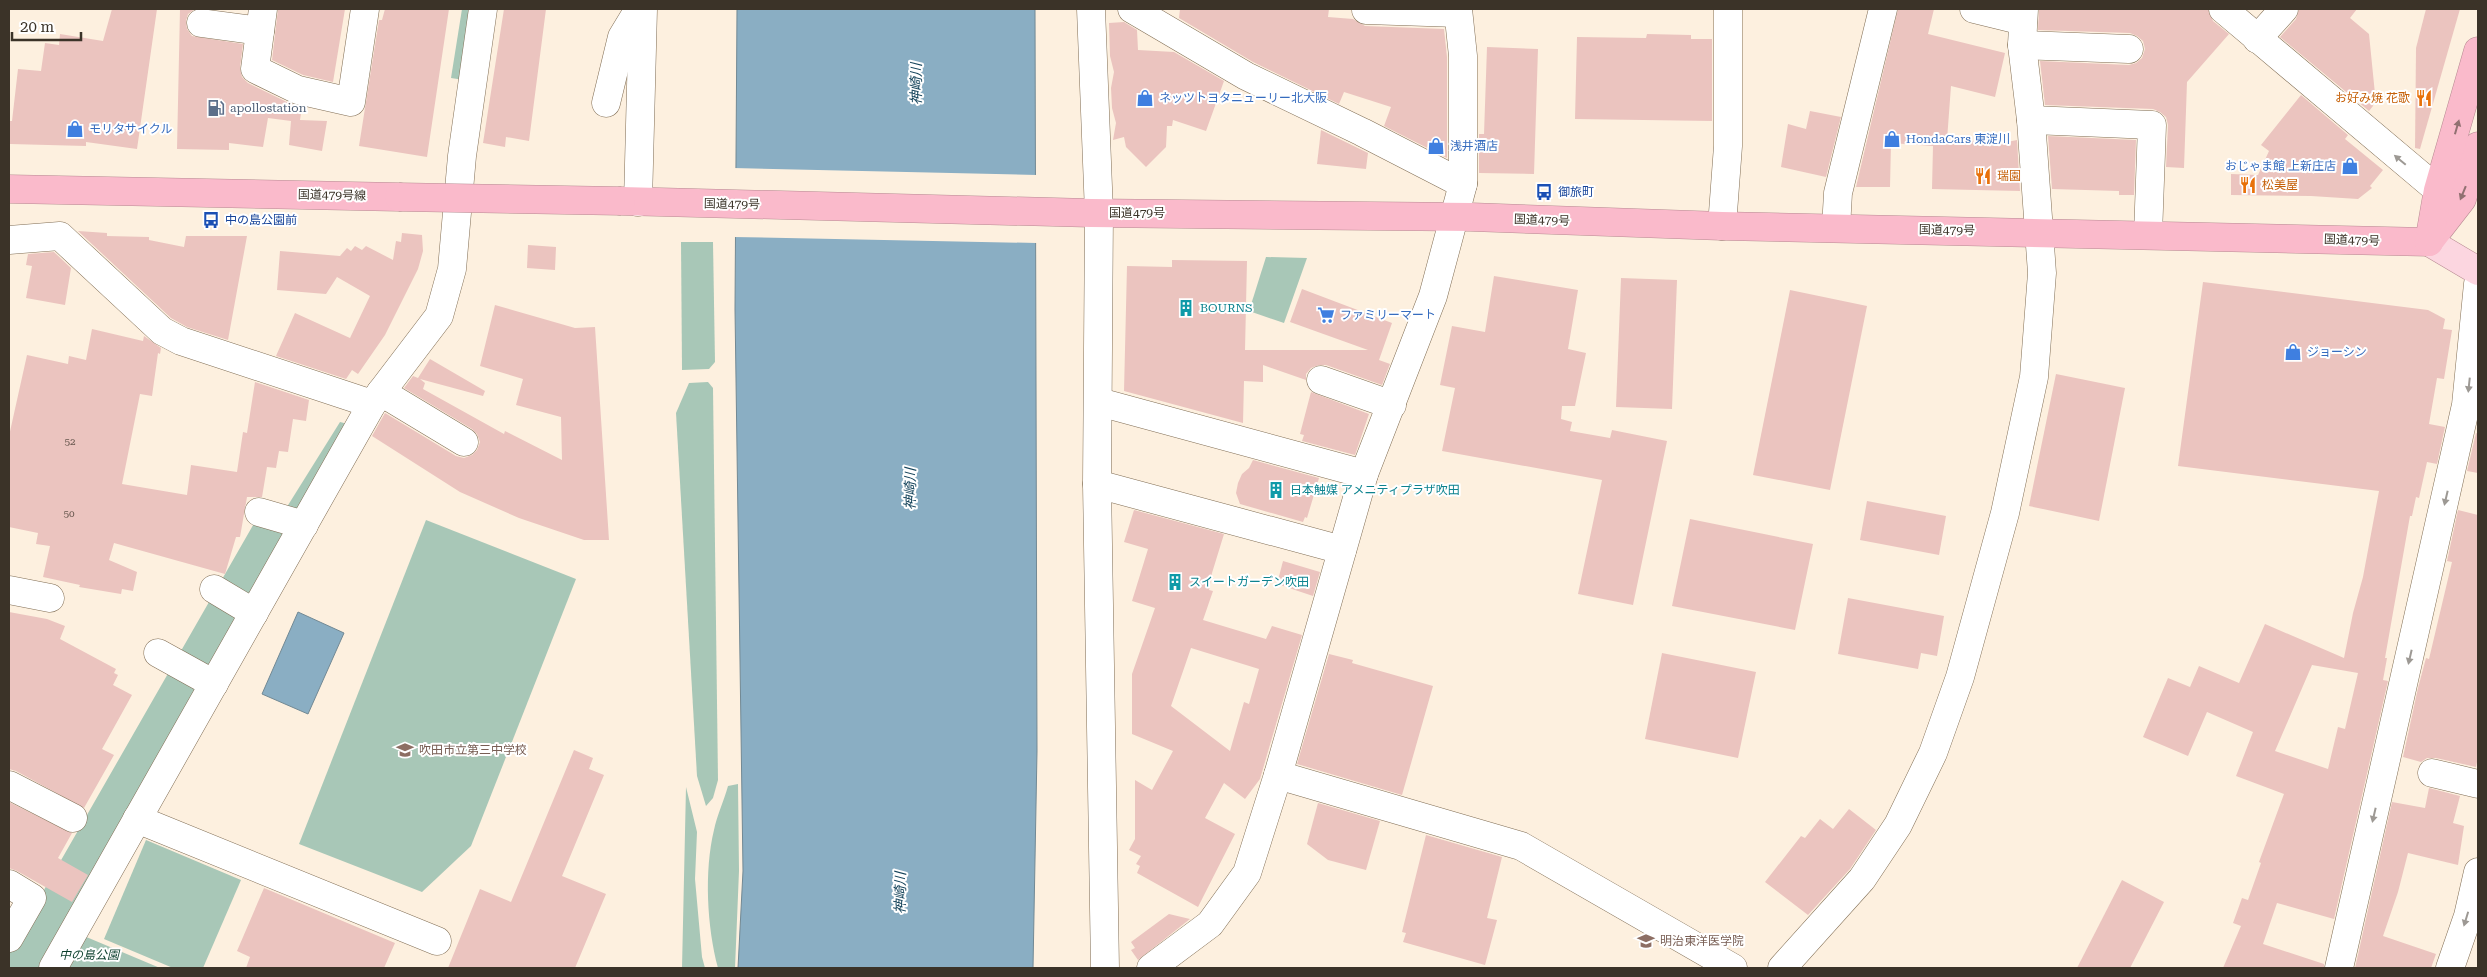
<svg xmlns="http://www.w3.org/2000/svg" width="2487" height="977" font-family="'Roboto Serif','Noto Sans JP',serif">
<rect width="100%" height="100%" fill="#fdf0df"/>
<!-- green -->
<g fill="#a8c7b7">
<path d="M462,9H476L464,80L451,78Z"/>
<path d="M681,242H713L715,362L709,369L682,370Z"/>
<path d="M1266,257L1307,258L1284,323L1249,311Z"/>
<path d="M708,382L713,388L718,780L713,798L706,806L697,776L676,413L689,383Z"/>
<path d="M340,422L352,425L42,968H9V951L264,506L285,510Z"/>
<path d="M426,520L576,579L471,846L422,892L299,844Z"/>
<path d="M738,784L739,871L735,968H718C707,927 704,871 714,830C717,815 724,801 728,786Z"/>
<path d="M686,787L697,832L695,879L702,957L705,968H682Z"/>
<path d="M146,840L241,880L203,968H173L104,939Z"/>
<path d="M84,936L160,968H65Z"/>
</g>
<!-- water -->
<g fill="#8aaec3" stroke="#728994">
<path d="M737,9H1035L1037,751L1033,968H738L743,871L735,309Z"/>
<path d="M298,612L344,633L308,714L262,694Z"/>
</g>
<!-- pier -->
<path fill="#fdf0df" d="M733,168L1037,175V243L733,237Z"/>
<!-- building -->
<g fill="#ebc4bf" fill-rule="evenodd">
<path d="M112,9H157L137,149L86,142V146L10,144V121H12L18,69L41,71L45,43L59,45L60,34L103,41Z"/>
<path d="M180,9H195L188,14L186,21L187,29L192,36L243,44L240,68L242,77L248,83L291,104L302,107L300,120L327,121L322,151L289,145L291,121L268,118L263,147L229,143V150L177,149Z"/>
<path d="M278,9H345L333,82L303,75L272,60Z"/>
<path d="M385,9H449L427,157L359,146L379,20H382Z"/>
<path d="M504,9H546L529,141L506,137L505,147L483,143Z"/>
<path d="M1180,9H1329L1328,17L1353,19L1365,26L1444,29L1447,57V158L1384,126L1391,107L1344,92L1339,104L1253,62L1179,18Z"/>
<path d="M1898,9H1934L1928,34L2005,53L1995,97L1951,86L1947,140L2007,142L2017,140L2020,191L1932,189L1933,146L1891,143L1890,187H1856Z"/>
<path d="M2039,9H2208L2213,21L2229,34L2187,82L2184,168L2166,167L2168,125L2166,117L2160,112L2153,109L2045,105L2040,61L2129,65L2136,63L2142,58L2145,49L2143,41L2137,36L2130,33L2038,30Z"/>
<path d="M2299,9H2357L2350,18L2369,34L2375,94L2373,106L2369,111L2280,37L2296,19Z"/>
<path d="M2426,9H2460L2420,149L2415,148L2416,48Z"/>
<path d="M1124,22L1137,30L1138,50L1174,52L1224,81L1206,131L1173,120L1172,126H1167L1166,147L1146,167L1126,147L1124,137L1113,140L1116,123L1112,108L1111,88L1114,72L1110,56L1109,23Z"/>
<path d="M1647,34L1691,35V39H1712V121L1575,119L1577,37L1646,38Z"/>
<path d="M1487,47L1538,49L1534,174L1479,173V134H1484Z"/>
<path d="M2301,95L2348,135L2345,139L2383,170L2370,186L2372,188L2358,199L2311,196L2231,195V174L2258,175L2269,151L2261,145Z"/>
<path d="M1810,111L1841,117L1826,177L1781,167L1788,124L1806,129Z"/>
<path d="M1321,130L1368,153L1366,169L1317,164Z"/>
<path d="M2048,136L2136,140L2134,195H2119V191L2052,189Z"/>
<path d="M78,231L107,233V236L149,237V240L184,247L186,236H247L228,340L187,327L171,318Z"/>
<path d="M402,233L422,235L423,251L418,269L385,335L358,374L352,370L346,379L276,356L295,313L350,338L370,296L337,277L326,294L277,290L280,251L340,256L347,248L351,251L355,246L362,250L366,246L393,260L396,241L401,242Z"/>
<path d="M528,245L556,247L555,270L527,268Z"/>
<path d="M54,252L71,268L65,305L26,298L32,266L26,265L28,254Z"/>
<path d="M1172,260L1247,261L1245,350H1368L1290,322L1302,289L1392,323L1379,360L1390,364L1382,385L1326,365H1319L1311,368L1306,374V380L1263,365V382L1244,381L1243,423L1124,391L1127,266L1172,267Z"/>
<path d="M1494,276L1578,290L1568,349L1586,353L1575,406H1562L1561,419L1572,422L1570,431L1610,438L1612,430L1667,441L1633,605L1578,594L1602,480L1442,451L1455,388L1440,385L1452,326L1485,332Z"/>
<path d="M1621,278L1677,280L1672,409L1616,407Z"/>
<path d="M2203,282L2428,310L2445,319L2443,329L2452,330L2444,379L2437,378L2429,424L2445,427L2437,464L2427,462L2419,498L2416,497L2412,516H2410L2385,658H2387L2383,680L2388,681L2334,919L2277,903L2263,944L2324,964V968H2223L2241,926L2233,923L2242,898L2248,900L2261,863L2259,862L2284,794L2236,776L2253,732L2207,712L2188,756L2143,737L2168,678L2190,687L2199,666L2239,683L2265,624L2344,658L2353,613L2363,577L2379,491L2178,466ZM2312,665L2358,673L2345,729L2338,727L2328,769L2275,751Z"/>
<path d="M1790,290L1867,306L1830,490L1753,475Z"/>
<path d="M495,305L575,328L595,327L609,540H584L519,518L460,492L372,436L385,413L456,456L464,458L472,455L477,450L480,442L477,434L472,429L404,388L413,376L418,378L430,359L485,391L483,396L420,379L425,383L423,389L504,434L505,431L562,460L561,417L516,405L523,379L480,366Z"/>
<path d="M92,329L143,341L144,336L161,348L160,354L158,353L152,396L140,394L122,484L187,495L191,465L237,472L243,432L247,433L255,382L309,400L306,421L293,419L288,452L279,451L276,468L267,467L262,497H247L240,537H236L225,574L114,543L109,560L137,572L133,591L122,589L121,594L79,587L80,585L43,577L50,546L36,544L38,533L9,527V436L27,355L68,364L69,356L86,360Z"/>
<path d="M2056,374L2125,388L2099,521L2029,506Z"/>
<path d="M1311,392L1369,414L1355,455L1302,441L1304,435L1300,434Z"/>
<path d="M2476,433L2478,434V473L2467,471Z"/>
<path d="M1253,460L1319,478L1307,518L1305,517L1303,522L1240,504L1236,493L1238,483L1242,474L1249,468Z"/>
<path d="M1867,501L1946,516L1939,555L1860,540Z"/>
<path d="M1134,510L1224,534L1212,573L1209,590L1213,591L1203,620L1266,639L1272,626L1302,635L1260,779L1245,799L1224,783L1205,818L1235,834L1198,907L1137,873L1140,866L1136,864L1141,856L1129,850L1135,839V780L1152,790L1173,751L1132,734V674L1155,608L1132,601L1148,549L1124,542ZM1191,648L1259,669L1249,704L1244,702L1230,751L1171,706Z"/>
<path d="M2458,510L2478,515V757L2476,767L2436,758H2427L2421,762L2403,757L2418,688L2426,658L2429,659L2452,562L2447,561Z"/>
<path d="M1690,519L1813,544L1795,630L1672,606Z"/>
<path d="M1283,561L1320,572L1313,596L1277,584Z"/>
<path d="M1848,598L1944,616L1937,656L1921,653L1918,669L1838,654Z"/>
<path d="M9,612L47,619L65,626L60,639L116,669L114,673L118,675L113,685L132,695L102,749L114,755L84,808L16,771L9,769Z"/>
<path d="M1662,653L1756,672L1738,758L1645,739Z"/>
<path d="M1329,654L1353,660L1352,663L1433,686L1402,795L1297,764Z"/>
<path d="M574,750L593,758L589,769L604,775L562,876L606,894L575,968H448L480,889L511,902Z"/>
<path d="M2429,788L2460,796L2453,823L2464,826L2458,865L2408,853L2398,892L2383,936L2436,954L2431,968H2355L2392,802L2425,808Z"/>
<path d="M9,802L72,833L58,858L88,875L72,902L17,871L9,868Z"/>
<path d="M1318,803L1380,821L1366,870L1328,860L1307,844Z"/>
<path d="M1849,809L1876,830L1850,869L1808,915L1765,882L1801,836L1805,838L1820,819L1833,829Z"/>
<path d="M1426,835L1502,857L1487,918L1497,920L1485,965L1403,942L1406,933L1402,932Z"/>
<path d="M2122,880L2164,902L2130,968H2077Z"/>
<path d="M264,888L395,943L384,968H246L250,957L237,951Z"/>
<path d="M1169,914L1190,919L1138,960L1131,950L1135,948L1131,942Z"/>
</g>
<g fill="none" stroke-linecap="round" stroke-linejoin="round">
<!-- minor casing -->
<g stroke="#816e55" stroke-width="29">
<g id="minor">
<path d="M263,9L255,69L298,90L351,102L365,9"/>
<path d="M1091,9L1099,213L1097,484L1105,968"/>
<path d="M1132,9L1246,76L1362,132L1463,184"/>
<path d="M1974,9L2023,21"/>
<path d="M2223,9L2438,190"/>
<path d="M1366,10L1458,13"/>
<path d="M201,23L260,31"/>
<path d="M2257,39L2284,9"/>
<path d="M2022,45L2129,49"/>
<path d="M606,103L622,37L639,9"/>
<path d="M2031,120L2152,125L2148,235"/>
<path d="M638,202L643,9"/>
<path d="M1722,226L1728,146V9"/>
<path d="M1836,228L1838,193L1883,9"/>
<path d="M9,240L60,236L162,331L181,341L372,404"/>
<path d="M1321,380L1392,405"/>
<path d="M381,392L464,442"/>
<path d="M1099,402L1364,474"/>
<path d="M1097,484L1342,550"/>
<path d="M259,512L304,525"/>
<path d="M214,589L254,613"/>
<path d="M9,590L50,598"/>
<path d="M158,653L214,684"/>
<path d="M2432,773L2478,784"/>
<path d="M1278,775L1521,846L1733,968"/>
<path d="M9,785L73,818"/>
<path d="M137,819L437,941"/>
<path d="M9,884L32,898L9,938"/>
<path d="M53,968L372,404L439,316L452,269L462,156L483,9"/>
<path d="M1151,968L1210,924L1247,873L1278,775L1364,474L1433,296L1463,184V56L1458,9"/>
<path d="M1782,968L1862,879L1898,825L1933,753L1960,677L2005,513L2034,377L2042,273L2031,120L2022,45L2024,9"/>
<path d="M2339,968L2466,405L2478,284"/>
<path d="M2450,968L2468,916L2478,872"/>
</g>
</g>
<!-- major casing -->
<g stroke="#b78b92" stroke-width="29">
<path id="major" d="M2429,242L2478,271"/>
</g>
<!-- highway casing -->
<g stroke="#b78b92" stroke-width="29">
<g id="highway">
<path d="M9,189L399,197"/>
<path d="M621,201L1091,213L1471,217L1722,226L2429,242"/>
<path d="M2431,239L2462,199L2478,146"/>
<path d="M2429,242L2438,190L2478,51"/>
</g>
</g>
<!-- minor -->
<use href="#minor" stroke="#fff" stroke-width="28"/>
<!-- major -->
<use href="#major" stroke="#fcd6e0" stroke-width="28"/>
<!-- highway -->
<use href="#highway" stroke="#fabacb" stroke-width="28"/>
<!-- highway-bridge casing -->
<g stroke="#b78b92" stroke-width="29" stroke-linecap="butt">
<path id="highway-bridge" d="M399,197L621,201"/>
</g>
<!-- highway-bridge -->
<use href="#highway-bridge" stroke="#fabacb" stroke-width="28"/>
</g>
<!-- one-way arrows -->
<defs><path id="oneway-solid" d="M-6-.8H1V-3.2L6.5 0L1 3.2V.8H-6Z" transform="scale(1.25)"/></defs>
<g fill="#917071">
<use href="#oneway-solid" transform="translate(2457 127) rotate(-74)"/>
<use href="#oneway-solid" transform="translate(2463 193) rotate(112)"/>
</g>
<g fill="#9d9994">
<use href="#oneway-solid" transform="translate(2400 160) rotate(-140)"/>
<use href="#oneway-solid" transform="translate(2469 385) rotate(96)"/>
<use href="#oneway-solid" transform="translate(2446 498) rotate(103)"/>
<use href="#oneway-solid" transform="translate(2410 657) rotate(103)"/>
<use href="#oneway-solid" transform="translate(2374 815) rotate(103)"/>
<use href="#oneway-solid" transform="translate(2466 919) rotate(107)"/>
</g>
<!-- icons -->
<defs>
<g id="shop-bare" transform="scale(1.35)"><path d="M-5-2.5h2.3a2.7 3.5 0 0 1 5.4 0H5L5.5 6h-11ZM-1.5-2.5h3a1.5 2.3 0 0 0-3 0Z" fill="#3f7fe0" stroke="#fff" stroke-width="2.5" paint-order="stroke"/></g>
<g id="restaurant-bare" transform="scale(1.35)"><path d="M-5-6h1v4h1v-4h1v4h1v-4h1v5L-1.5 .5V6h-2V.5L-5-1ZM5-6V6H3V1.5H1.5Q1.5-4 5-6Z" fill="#e8710a" stroke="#fff" stroke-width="2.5" paint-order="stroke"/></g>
<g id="fuel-bare" transform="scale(1.35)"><path d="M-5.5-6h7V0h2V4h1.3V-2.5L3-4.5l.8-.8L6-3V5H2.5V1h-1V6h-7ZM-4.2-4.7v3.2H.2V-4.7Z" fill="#5c6f8a" stroke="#fff" stroke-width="2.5" paint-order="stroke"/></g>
<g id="bus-bare" transform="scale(1.35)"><path d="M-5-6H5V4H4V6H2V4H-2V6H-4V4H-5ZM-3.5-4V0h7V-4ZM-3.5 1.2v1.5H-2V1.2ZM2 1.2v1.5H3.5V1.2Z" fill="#1a4fb4" stroke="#fff" stroke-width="2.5" paint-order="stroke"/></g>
<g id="building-bare" transform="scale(1.35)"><path d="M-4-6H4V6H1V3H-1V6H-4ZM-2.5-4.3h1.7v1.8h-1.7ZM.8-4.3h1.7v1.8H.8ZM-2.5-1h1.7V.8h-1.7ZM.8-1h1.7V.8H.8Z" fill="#0f9aa8" stroke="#fff" stroke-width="2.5" paint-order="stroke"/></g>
<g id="supermarket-bare" transform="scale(1.35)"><path d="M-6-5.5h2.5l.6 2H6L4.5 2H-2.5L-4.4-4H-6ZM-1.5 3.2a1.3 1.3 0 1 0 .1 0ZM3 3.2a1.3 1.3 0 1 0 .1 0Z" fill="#3f7fe0" stroke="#fff" stroke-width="2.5" paint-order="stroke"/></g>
<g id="school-bare" transform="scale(1.35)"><path d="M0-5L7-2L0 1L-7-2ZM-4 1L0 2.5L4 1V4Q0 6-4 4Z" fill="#8d6e63" stroke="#fff" stroke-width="2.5" paint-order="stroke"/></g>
</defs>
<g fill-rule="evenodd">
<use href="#shop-bare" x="1145" y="98"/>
<use href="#restaurant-bare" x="2424" y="98"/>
<use href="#fuel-bare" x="216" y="108"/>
<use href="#shop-bare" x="75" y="129"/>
<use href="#shop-bare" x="1892" y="139"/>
<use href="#shop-bare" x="1436" y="146"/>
<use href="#shop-bare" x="2350" y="166"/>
<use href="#restaurant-bare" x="1983" y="176"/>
<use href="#restaurant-bare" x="2248" y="185"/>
<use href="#bus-bare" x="1544" y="192"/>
<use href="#bus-bare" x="211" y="220"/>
<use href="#building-bare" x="1186" y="308"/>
<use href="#supermarket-bare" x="1326" y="315"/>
<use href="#shop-bare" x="2293" y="352"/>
<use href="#building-bare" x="1276" y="490"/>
<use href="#building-bare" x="1175" y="582"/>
<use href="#school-bare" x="405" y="750"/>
<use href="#school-bare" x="1646" y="941"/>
</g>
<g text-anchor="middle" stroke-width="4" stroke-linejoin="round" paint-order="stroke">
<!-- number labels -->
<g font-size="10" fill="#67574e">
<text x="70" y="445">52</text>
<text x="69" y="517">50</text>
</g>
<!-- shop labels -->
<g font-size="12" fill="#366cbe" stroke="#fff" text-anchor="start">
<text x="1159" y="102">ネッツトヨタニューリー北大阪</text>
<text x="89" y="133">モリタサイクル</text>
<text x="1906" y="143">HondaCars 東淀川</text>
<text x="1450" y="150">浅井酒店</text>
<text x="2336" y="170" text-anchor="end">おじゃま館 上新庄店</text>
<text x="1340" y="319">ファミリーマート</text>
<text x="2307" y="356">ジョーシン</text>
</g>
<!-- food labels -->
<g font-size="12" fill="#c56008" stroke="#fff" text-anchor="start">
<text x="2410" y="102" text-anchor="end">お好み焼 花歌</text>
<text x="1997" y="180">瑞園</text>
<text x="2262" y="189">松美屋</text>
</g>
<!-- service labels -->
<g font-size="12" fill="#4e5e75" stroke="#fff" text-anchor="start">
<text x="230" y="112">apollostation</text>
</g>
<!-- transit labels -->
<g font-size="12" fill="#164399" stroke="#fff" text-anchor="start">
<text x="1558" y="196">御旅町</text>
<text x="225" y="224">中の島公園前</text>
</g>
<!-- street labels -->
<g font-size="12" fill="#3b3328" stroke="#fff">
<text transform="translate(332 195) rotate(1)" y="4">国道479号線</text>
<text transform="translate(732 204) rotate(1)" y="4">国道479号</text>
<text x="1137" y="217">国道479号</text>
<text transform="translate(1542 220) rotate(2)" y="4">国道479号</text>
<text transform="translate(1947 230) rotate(1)" y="4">国道479号</text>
<text transform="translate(2352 240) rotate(2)" y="4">国道479号</text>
</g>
<!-- culture labels -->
<g font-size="12" fill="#0d838f" stroke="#fff" text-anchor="start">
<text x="1200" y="312">BOURNS</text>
<text x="1290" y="494">日本触媒 アメニティプラザ吹田</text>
<text x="1189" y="586">スイートガーデン吹田</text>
</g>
<!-- education labels -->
<g font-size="12" fill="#785e54" stroke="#fff" text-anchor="start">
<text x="419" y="754">吹田市立第三中学校</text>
<text x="1660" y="945">明治東洋医学院</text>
</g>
<!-- park labels -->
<g font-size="12" font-style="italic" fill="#0a3e2b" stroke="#fff">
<text x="89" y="959">中の島公園</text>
</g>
<!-- water labels -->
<g font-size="14" font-style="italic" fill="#15445b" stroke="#fff">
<text transform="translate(916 84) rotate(-90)" y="5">神崎川</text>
<text transform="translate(910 489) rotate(-89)" y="5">神崎川</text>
<text transform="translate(900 893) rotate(-89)" y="5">神崎川</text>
</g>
</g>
<!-- border -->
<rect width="2487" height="977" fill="none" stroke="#3b3328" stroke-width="20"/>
<!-- scale -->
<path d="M12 32v8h69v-8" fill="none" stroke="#3b3328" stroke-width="2.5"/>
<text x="20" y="32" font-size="15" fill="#3b3328" stroke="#ffffff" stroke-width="4" paint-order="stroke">20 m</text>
</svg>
